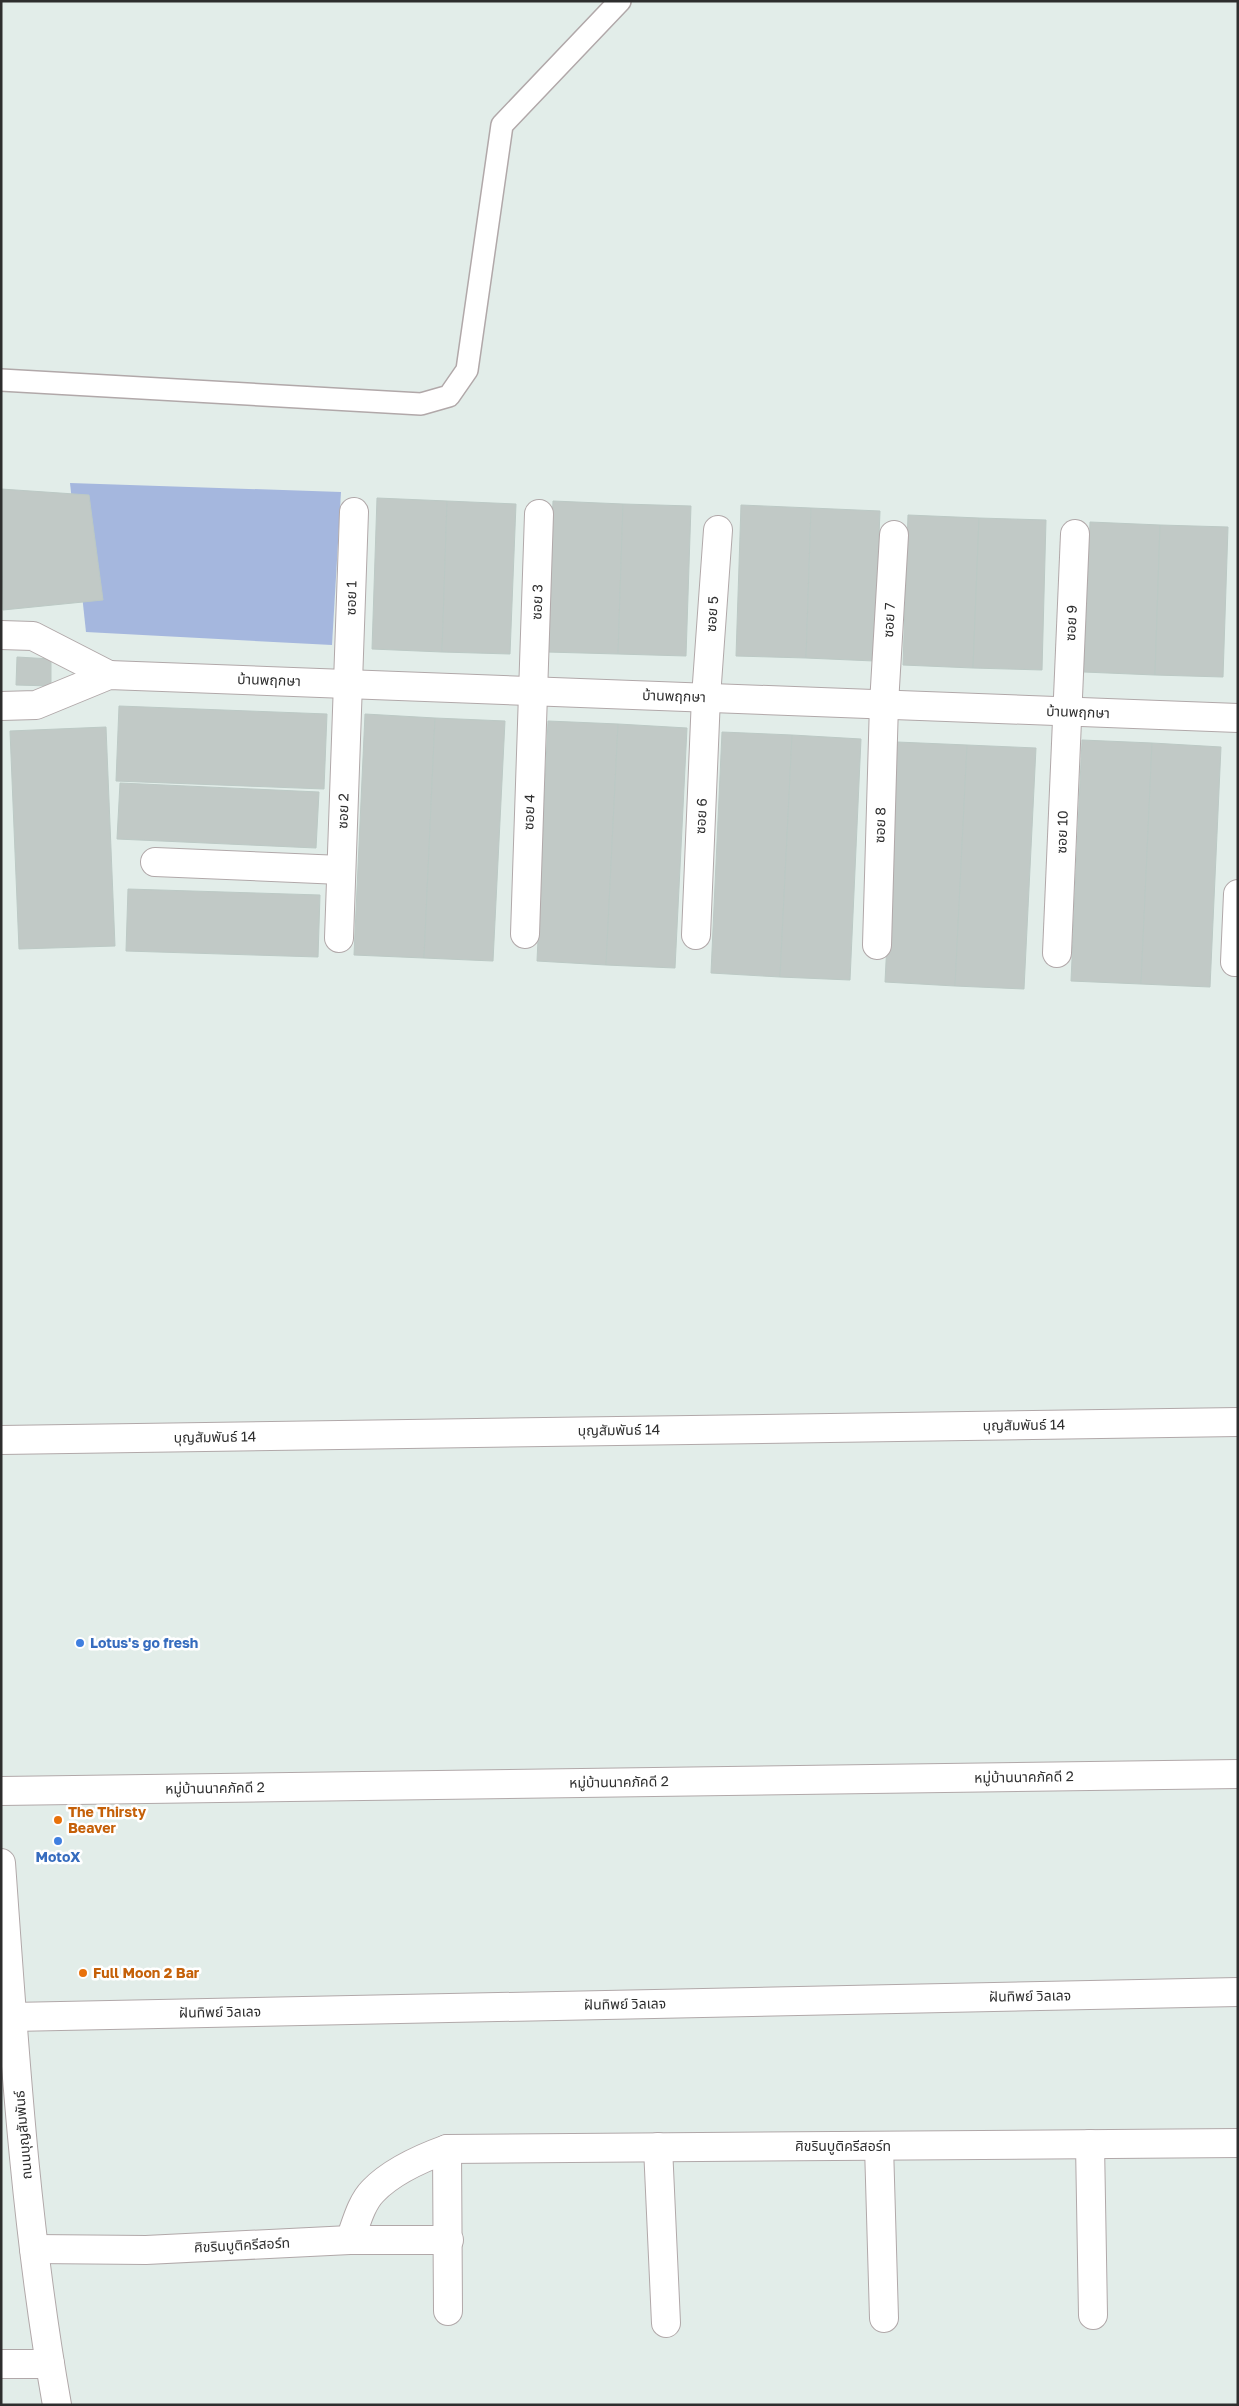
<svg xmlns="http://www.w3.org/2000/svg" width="1239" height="2406" font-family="'Golos Text','Noto Sans Thai',sans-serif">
<rect width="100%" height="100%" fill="#e2ede9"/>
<!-- green -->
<path fill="#a5b7de" d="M70,483L341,492L332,645L86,632Z"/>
<!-- building -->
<g fill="#c1c9c6" stroke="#bcc9c5">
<path d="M1,489L89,495L103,600L3,610Z"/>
<path d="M377,498L447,501L442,652L372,649Z"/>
<path d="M447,501L516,504L510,654L442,652Z"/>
<path d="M553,501L623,504L618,654L547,652Z"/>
<path d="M623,504L691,506L686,656L618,654Z"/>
<path d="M741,505L811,508L806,658L736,656Z"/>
<path d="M811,508L880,511L874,661L806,658Z"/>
<path d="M908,515L979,518L973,668L903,665Z"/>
<path d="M979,518L1046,520L1042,670L973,668Z"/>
<path d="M1090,522L1160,525L1155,675L1084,672Z"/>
<path d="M1160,525L1228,527L1223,677L1155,675Z"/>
<path d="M17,657L51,659V686L16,685Z"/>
<path d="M119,706L327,714L324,789L116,781Z"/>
<path d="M365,714L435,718L424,958L354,955Z"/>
<path d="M435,718L505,721L493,961L424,958Z"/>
<path d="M548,721L618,724L606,965L537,961Z"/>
<path d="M618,724L687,728L675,968L606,965Z"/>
<path d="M106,727L115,946L19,949L10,731Z"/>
<path d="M722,732L792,735L780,977L711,973Z"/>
<path d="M792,735L861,739L850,980L780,977Z"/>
<path d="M1082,740L1152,743L1141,984L1071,981Z"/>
<path d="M897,742L967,745L955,986L885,982Z"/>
<path d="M1152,743L1221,747L1210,987L1141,984Z"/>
<path d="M967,745L1036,748L1024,989L955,986Z"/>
<path d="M120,783L319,792L316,848L117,839Z"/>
<path d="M128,889L320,895L318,957L126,951Z"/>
</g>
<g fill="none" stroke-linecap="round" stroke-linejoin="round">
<!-- service casing -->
<g stroke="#b1a8a9" stroke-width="24">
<path id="service" d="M1,380L421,404L449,396L467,370L502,125L620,1"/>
</g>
<!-- minor casing -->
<g stroke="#b1a8a9" stroke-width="30">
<g id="minor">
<path d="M1,635L33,636L109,675"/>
<path d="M1,706L36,705L109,675L1238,718"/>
<path d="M155,862L341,870"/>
<path d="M525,934L539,514"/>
<path d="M696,935L706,697L718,530"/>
<path d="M339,938L354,512"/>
<path d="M877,945L884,704L894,535"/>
<path d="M1057,953L1075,534"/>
<path d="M1235,962L1238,894"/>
<path d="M1,1440L1238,1422"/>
<path d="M1,1791L1238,1774"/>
<path d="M12,2017L1238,1992"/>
<path d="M1090,2144L1093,2315"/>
<path d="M879,2146L884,2318"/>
<path d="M658,2147L666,2323"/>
<path d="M447,2149L448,2311"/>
<path d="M350,2240C356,2224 361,2203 373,2191C392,2171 422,2158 447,2149L1238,2143"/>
<path d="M34,2249L146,2250L350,2240H449"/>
<path d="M1,2364H50"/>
</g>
</g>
<!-- tertiary casing -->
<g stroke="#b1a8a9" stroke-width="30">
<path id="tertiary" d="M1,1863C14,2044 25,2226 57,2405"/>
</g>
<!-- service -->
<use href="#service" stroke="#fff" stroke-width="21"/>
<!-- minor -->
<use href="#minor" stroke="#fff" stroke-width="28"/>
<!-- tertiary -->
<use href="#tertiary" stroke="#fff" stroke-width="28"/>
</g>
<!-- markers -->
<g fill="#3f7fe0" stroke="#fff" stroke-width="2">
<circle cx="80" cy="1643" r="5"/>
<circle cx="58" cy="1841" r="5"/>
</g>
<g fill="#e8710a" stroke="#fff" stroke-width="2">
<circle cx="58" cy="1820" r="5"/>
<circle cx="83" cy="1973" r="5"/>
</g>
<g text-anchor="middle" stroke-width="5" stroke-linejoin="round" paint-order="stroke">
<!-- street labels -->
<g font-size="14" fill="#2e2e2e" stroke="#fff">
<text transform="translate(351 598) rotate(-88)" y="5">ซอย 1</text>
<text transform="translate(537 602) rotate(-88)" y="5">ซอย 3</text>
<text transform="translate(712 614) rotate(-86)" y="5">ซอย 5</text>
<text transform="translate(889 620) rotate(-87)" y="5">ซอย 7</text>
<text transform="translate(1071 623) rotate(-87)" y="5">ซอย 9</text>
<text transform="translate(269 680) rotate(2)" y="5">บ้านพฤกษา</text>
<text transform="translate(674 696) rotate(2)" y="5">บ้านพฤกษา</text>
<text transform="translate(1078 712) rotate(2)" y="5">บ้านพฤกษา</text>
<text transform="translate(343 811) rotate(-88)" y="5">ซอย 2</text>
<text transform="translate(529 812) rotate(-88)" y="5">ซอย 4</text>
<text transform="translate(701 816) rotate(-87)" y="5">ซอย 6</text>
<text transform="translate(880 825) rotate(-88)" y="5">ซอย 8</text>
<text transform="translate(1062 832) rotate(-88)" y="5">ซอย 10</text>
<text transform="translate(1024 1425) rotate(-1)" y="5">บุญสัมพันธ์ 14</text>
<text transform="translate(619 1430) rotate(-1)" y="5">บุญสัมพันธ์ 14</text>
<text transform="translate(215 1437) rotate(-1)" y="5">บุญสัมพันธ์ 14</text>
<text transform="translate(1024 1777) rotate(-1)" y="5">หมู่บ้านนาคภัคดี 2</text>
<text transform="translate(619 1782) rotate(-1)" y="5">หมู่บ้านนาคภัคดี 2</text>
<text transform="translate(215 1788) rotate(-1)" y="5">หมู่บ้านนาคภัคดี 2</text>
<text transform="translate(1030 1996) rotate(-1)" y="5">ฝันทิพย์ วิลเลจ</text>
<text transform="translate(625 2004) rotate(-1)" y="5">ฝันทิพย์ วิลเลจ</text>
<text transform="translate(220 2012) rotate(-1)" y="5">ฝันทิพย์ วิลเลจ</text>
<text transform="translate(23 2135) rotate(-95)" y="5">ถนนบุญสัมพันธ์</text>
<text x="843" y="2151">ศิขรินบูติครีสอร์ท</text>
<text transform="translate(242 2245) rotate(-3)" y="5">ศิขรินบูติครีสอร์ท</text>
</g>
<!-- shop labels -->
<g font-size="14" font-weight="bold" fill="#366cbe" stroke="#fff" text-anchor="start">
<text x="90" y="1648">Lotus's go fresh</text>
<text x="58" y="1862" text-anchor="middle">MotoX</text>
</g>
<!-- food labels -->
<g font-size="14" font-weight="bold" fill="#c56008" stroke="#fff" text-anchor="start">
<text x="68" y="1817">The Thirsty<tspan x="68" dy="16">Beaver</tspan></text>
<text x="93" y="1978">Full Moon 2 Bar</text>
</g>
</g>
<!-- border -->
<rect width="1239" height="2406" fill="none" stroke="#2e2e2e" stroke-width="5"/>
</svg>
